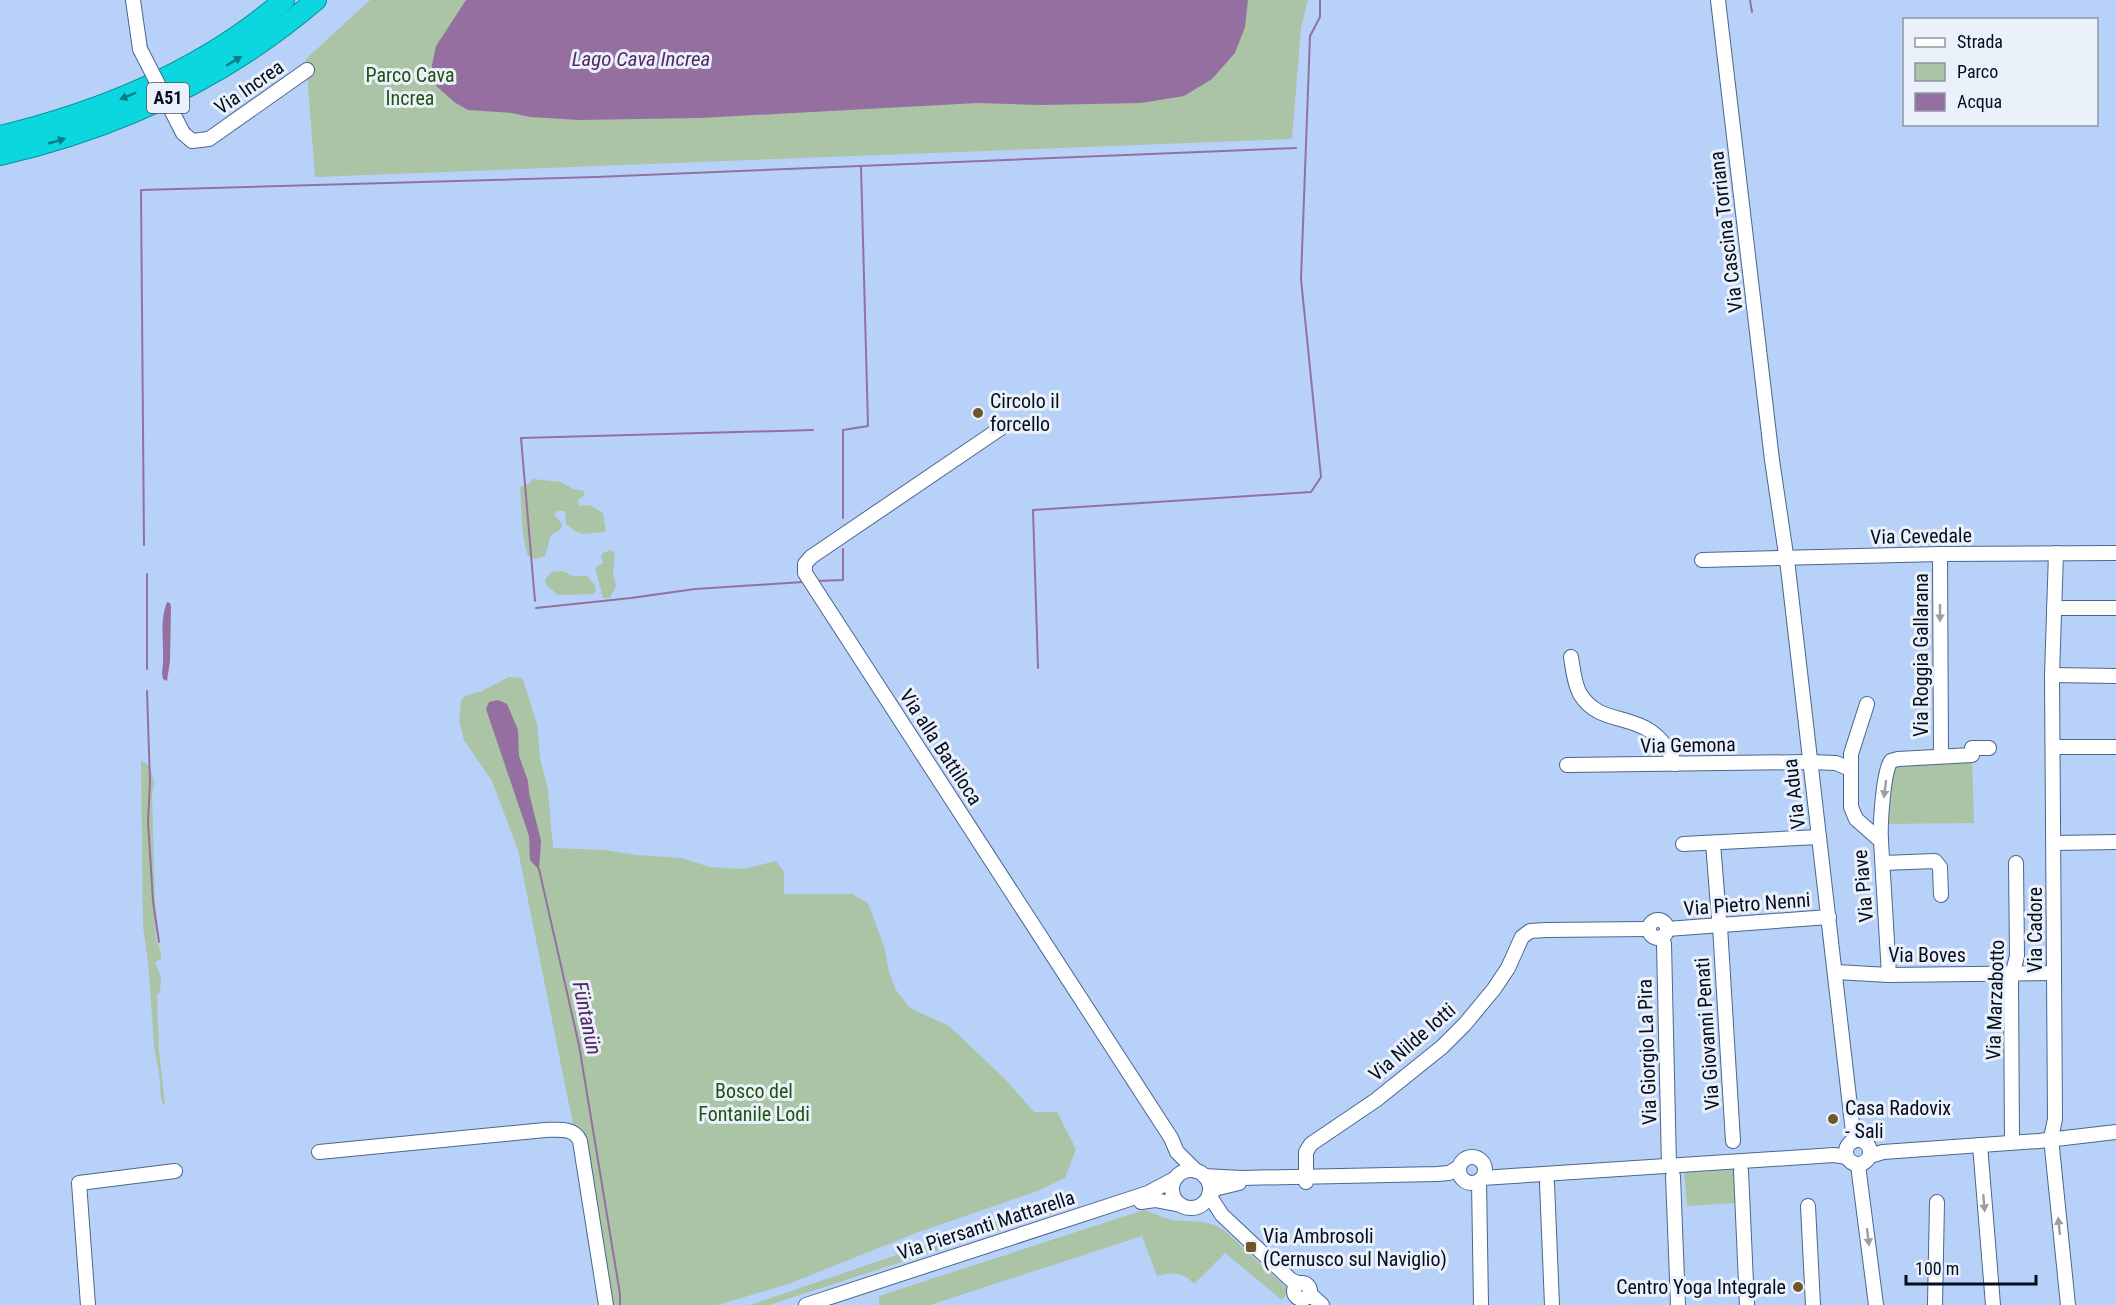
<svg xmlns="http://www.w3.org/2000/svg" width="2116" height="1305" font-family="'Roboto Condensed',sans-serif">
<rect width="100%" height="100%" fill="#b8d1f8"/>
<!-- green -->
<g fill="#abc4a5">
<path d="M370,0H1308L1301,28L1292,139L315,177L306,59Z"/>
<path d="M533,479L561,482L573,489L584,491V496L578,500L579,506L590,505L603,513L606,532L583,534L575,531L566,524L565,511H558L554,514L562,524L561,529L551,535L545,556L535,559L528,556C521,534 522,511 520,487L529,484Z"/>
<path d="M611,550L615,554L613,572L616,586L610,598H603L595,568L603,563L601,556L603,553Z"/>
<path d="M563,571L573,576H587L594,584L596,590L594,594L558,595L547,586L545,580L551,572Z"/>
<path d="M509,677L521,678L523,680L537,724L540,758L548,790L553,848L605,850L637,855L681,858L710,867L744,869L776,861L784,872V894H852L868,903L885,949L889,972L896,990L910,1008L949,1026L1006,1080L1034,1112H1057L1076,1149L1065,1178L1035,1192L916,1233L789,1284L717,1305H612L568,1100L518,850L492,781L464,740L459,721L461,701L465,696L482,691Z"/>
<path d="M1972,757L1974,823L1885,824L1892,765Z"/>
<path d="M141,761L150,766L154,783L152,796L156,938C157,946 163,950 161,959L155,962L161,977L160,992L157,995L159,1051L165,1104H163C159,1096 161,1090 160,1081C159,1069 155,1057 154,1044C151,1005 150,966 143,927Z"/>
<path d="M1734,1168L1737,1203L1687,1206L1684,1171Z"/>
<path d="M1049,1203L1052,1213L769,1305H750Z"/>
<path d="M1144,1210L1171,1220L1203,1222L1215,1225L1226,1232L1280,1282L1286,1288L1287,1293L1282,1300L1225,1253L1194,1284C1183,1272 1172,1272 1157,1276L1142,1236L930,1305H879V1296Z"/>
</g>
<!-- water -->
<g fill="#956f9f">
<path d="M466,0H1248L1245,27L1235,53L1212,79L1184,96L1141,103L1041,105L977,103L700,118L579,120L530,117L512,113L468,110L454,102L433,83L432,65L436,46Z"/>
<path d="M167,602L170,603L171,606L170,661L167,681L163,679L162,673C166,649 158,624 167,602Z"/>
<path d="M498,700L507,704L518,730L519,756L528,781L529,793L541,841L539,870L530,860L529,836L486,709L489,702Z"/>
</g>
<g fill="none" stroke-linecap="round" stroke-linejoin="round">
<!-- stream -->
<g stroke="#956f9f" stroke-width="2">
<path d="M1750,0L1752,12"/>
<path d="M843,518V430L868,426L861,166"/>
<path d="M144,545L141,190L596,177L1296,148"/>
<path d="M147,574V669"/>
<path d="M817,581L843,580V549"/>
<path d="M535,601L521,438L813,430"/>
<path d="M536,608L631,598L695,589L803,582"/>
<path d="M1038,668L1033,510L1311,492L1321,477L1301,279L1310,36L1320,17V0"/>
<path d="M147,691L150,782L148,822L153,901L159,942"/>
<path d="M539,869L579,1045L620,1294V1305"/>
</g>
<!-- minor casing -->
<g stroke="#4a6690" stroke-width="16">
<g id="minor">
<path d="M133,0L140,49"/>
<path d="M1718,0L1772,460L1788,568L1854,1141"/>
<path d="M183,133L192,141L209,139L307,70"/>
<path d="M1001,428L811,557L805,564V573L1171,1138L1177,1152L1196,1171"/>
<path d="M2056,553L2052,675L2055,1119L2051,1138L2068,1305"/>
<path d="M1940,554L1941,756"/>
<path d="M1702,560L1940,554L2116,553"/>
<path d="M2054,608H2116"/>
<path d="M1571,657C1573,669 1574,683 1580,694C1604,733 1651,704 1675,764"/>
<path d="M2052,675L2116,676"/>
<path d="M1867,704L1851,754V807L1856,819L1881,841L1889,975"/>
<path d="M2053,747H2116"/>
<path d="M1567,765L1810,762L1836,763L1850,769"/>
<path d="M1881,841C1880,826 1883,772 1891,761L1898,759L1972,755V748H1989"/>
<path d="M1713,843L1719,919"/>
<path d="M2055,843L2116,842"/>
<path d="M1683,844L1819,837"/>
<path d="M1883,863L1935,861L1940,867L1941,895"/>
<circle cx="1658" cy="929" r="9"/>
<path d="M1720,926L1733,1141"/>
<path d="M1667,929L1829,917"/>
<path d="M1661,937L1664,944L1669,1166"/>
<path d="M1836,972L1889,975L2054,973"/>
<path d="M2012,1139L2011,980L2017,956L2016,863"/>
<circle cx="1858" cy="1152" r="12"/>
<path d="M1980,1145L1993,1305"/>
<path d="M319,1152L545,1130C558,1130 574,1127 580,1141L606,1305"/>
<path d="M1870,1156L1883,1152L2039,1141L2116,1132"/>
<circle cx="1472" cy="1170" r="13"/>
<path d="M1858,1165L1876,1305"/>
<circle cx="1191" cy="1189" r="19"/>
<path d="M1741,1171L1747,1305"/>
<path d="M1204,1176L1241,1178L1437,1174L1449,1173L1459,1167"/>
<path d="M1673,1176L1678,1305"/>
<path d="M1482,1178L1834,1155L1847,1157"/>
<path d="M1479,1181L1481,1305"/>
<path d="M1306,1182V1152L1311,1144L1376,1100L1442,1047L1465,1024L1494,989L1508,968L1522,937L1530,931L1546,930L1648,929"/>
<path d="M1547,1183L1552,1305"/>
<path d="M1210,1192L1218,1188L1239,1183"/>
<path d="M1209,1195L1222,1215L1291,1280L1298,1283"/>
<path d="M1141,1202L1155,1200L1181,1205"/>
<path d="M1808,1206L1813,1305"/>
<circle cx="1302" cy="1291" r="8"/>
<path d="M1309,1293L1322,1305"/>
<path d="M88,1305L79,1183L175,1171"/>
<path d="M806,1305L1148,1193L1176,1178"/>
<path d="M1935,1305L1937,1202"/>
</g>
</g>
<!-- highway casing -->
<g stroke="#09909a" stroke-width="22">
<g id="highway">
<path d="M0,136C104,111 203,70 284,0"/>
<path d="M0,155C117,128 224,79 316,0"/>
</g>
</g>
<!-- minor -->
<use href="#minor" stroke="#fff" stroke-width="14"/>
<!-- highway -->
<use href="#highway" stroke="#0cd6de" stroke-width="20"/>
<!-- minor-bridge casing -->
<g stroke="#4a6690" stroke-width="16" stroke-linecap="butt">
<path id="minor-bridge" d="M140,49L183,133"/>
</g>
<!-- minor-bridge -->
<use href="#minor-bridge" stroke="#fff" stroke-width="14"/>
</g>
<!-- one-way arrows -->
<defs><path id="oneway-solid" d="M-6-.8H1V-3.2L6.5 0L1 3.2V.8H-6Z" transform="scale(1.5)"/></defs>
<g fill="#087c87">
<use href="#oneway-solid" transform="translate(234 61) rotate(-31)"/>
<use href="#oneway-solid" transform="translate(128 96) rotate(157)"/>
<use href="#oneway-solid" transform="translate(57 141) rotate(-16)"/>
</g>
<g fill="#9b9ea5">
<use href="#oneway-solid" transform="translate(1940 613) rotate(90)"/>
<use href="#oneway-solid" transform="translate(1885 789) rotate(97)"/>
<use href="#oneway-solid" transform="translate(1984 1203) rotate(85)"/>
<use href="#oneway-solid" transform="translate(2059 1226) rotate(-96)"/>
<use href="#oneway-solid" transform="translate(1868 1237) rotate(83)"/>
</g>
<!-- markers -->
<g fill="#715628" stroke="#eaf1fb" stroke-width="2">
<circle cx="978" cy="413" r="6"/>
<circle cx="1833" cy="1119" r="6"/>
<rect x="1245" y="1241" width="12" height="12" rx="3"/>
<circle cx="1798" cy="1287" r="6"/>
</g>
<g text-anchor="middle" stroke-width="6" stroke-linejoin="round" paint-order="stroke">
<!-- shield labels -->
<rect fill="#eaf1fb" stroke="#495160" stroke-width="1.5" x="147" y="83" width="42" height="30" rx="4.5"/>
<g font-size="18" font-weight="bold" fill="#040d1d">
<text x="168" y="104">A51</text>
</g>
<!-- park labels -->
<g font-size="20" fill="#1f530d" stroke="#eaf1fb">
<text x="410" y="82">Parco Cava<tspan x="410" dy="23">Increa</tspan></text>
<text x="754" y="1098">Bosco del<tspan x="754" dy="23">Fontanile Lodi</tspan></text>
</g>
<!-- street labels -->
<g font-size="20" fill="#040d1d" stroke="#eaf1fb">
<text transform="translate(249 87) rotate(-35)" y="7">Via Increa</text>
<text transform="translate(1726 232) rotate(-97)" y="7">Via Cascina Torriana</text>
<text transform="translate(1921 536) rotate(-1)" y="7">Via Cevedale</text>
<text transform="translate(1921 655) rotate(-90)" y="7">Via Roggia Gallarana</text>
<text transform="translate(1688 745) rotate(-1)" y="7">Via Gemona</text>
<text transform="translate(941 747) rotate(57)" y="7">Via alla Battiloca</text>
<text transform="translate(1794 794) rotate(-97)" y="7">Via Adua</text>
<text transform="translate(1863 886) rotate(-95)" y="7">Via Piave</text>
<text transform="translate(1747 904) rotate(-4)" y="7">Via Pietro Nenni</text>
<text transform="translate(2035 930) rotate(-90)" y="7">Via Cadore</text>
<text x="1927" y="962">Via Boves</text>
<text transform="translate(1995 1000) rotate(-88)" y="7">Via Marzabotto</text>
<text transform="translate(1707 1034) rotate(-94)" y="7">Via Giovanni Penati</text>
<text transform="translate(1412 1042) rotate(-41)" y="7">Via Nilde Iotti</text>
<text transform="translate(1647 1052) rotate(-92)" y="7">Via Giorgio La Pira</text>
<text transform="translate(986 1225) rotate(-18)" y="7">Via Piersanti Mattarella</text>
</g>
<!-- poi labels -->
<g font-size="20" fill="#040d1d" stroke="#eaf1fb" text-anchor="start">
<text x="990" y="408">Circolo il<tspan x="990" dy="23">forcello</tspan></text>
<text x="1845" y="1115">Casa Radovix<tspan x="1845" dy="23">- Sali</tspan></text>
<text x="1263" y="1243">Via Ambrosoli<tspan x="1263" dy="23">(Cernusco sul Naviglio)</tspan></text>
<text x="1786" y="1294" text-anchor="end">Centro Yoga Integrale</text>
</g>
<!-- water labels -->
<g font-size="21" font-style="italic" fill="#572764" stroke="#eaf1fb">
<text x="641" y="66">Lago Cava Increa</text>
<text transform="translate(587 1018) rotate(78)" y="7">Füntanün</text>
</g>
</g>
<!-- legend -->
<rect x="1903" y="18" width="195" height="108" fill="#eaf1fb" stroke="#8e96a2" stroke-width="1.5"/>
<rect x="1915" y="38" width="30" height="9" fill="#ffffff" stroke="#8e96a2" stroke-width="1.5"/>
<text x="1957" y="48" font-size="18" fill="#040d1d">Strada</text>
<rect x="1915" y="63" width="30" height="18" fill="#abc4a5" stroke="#8e96a2" stroke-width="1.5"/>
<text x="1957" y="78" font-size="18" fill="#040d1d">Parco</text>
<rect x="1915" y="93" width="30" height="18" fill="#956f9f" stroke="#8e96a2" stroke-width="1.5"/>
<text x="1957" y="108" font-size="18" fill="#040d1d">Acqua</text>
<!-- scale -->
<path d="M1906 1275v9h130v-9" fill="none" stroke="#040d1d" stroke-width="3"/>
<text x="1915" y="1275" font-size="18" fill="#040d1d" stroke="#eaf1fb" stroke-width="4.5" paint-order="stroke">100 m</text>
</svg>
